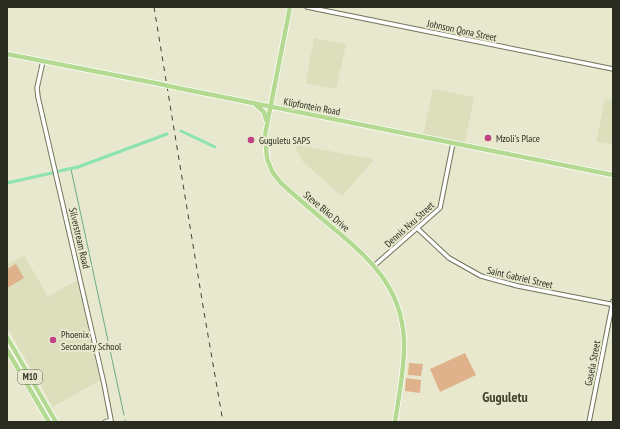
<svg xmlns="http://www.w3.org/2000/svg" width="620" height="429" font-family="'PT Sans Narrow',sans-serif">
<rect width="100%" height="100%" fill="#e7e8cd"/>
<!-- built -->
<g fill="#dddebc">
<path d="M314,38L346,44L336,89L308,84L306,82Z"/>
<path d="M433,89L474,97L465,142L423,135Z"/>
<path d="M605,99L613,100V144L596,142Z"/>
<path d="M297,145L372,159L373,161L342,196L304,163L296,150Z"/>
<path d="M24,255L48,297L77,280L100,380L53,407L7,327V265Z"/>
</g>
<!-- green -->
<g fill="#dfb28b">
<path d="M16,264L24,278L7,288V269Z"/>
<path d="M465,353L476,375L440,392L430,369Z"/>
<path d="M409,363L423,364L421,376L408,375Z"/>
<path d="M406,378L421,380L420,393L405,391Z"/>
</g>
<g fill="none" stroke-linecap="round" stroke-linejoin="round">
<!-- stream -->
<g stroke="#6eac83" stroke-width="1">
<path d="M71,169L124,415"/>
<path d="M125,420V422"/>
</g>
<!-- canal -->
<g stroke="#8be3ad" stroke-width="3">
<path d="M181,131L215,147"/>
<path d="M59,171L78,167L167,134"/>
<path d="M7,183L52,173"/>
</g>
<!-- minor casing -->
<g stroke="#72735a" stroke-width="5.5">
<g id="minor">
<path d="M307,7L613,69"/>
<path d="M43,61L37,88L38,97L104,384L111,420L105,422"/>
<path d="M418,229L449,258L481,276L518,286L610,304"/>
<path d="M375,265L440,208L453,143"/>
<path d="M613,302V301"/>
<path d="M589,422L612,306"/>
</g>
</g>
<!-- major casing -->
<g stroke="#fff" stroke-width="6">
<g id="major">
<path d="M290,7L265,135L267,159L273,173L281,183C296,197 312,210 327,223C367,256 402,285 404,341C405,367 399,395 395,422"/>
<path d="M7,54L160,84"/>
<path d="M178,88L613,175"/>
<path d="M256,105L264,112L266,120"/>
<path d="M7,337L56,422"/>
<path d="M7,350L49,422"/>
</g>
</g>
<!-- minor -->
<use href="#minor" stroke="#fff" stroke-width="3.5"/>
<!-- major -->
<use href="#major" stroke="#b4da91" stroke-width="4.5"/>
<!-- rail -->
<path stroke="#414235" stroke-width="1" stroke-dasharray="5 5" stroke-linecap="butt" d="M154,7L204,312L223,422"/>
<!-- major-bridge casing -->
<g stroke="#fff" stroke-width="6" stroke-linecap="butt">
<path id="major-bridge" d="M160,84L178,88"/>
</g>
<!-- major-bridge -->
<use href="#major-bridge" stroke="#b4da91" stroke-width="4.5"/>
</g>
<!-- markers -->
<g fill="#c44186" stroke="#e7e8cd" stroke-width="1.5">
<circle cx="488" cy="138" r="4"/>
<circle cx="251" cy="140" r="4"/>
<circle cx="53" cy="340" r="4"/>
</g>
<g text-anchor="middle" stroke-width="4" stroke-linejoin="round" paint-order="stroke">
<!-- shield labels -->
<rect fill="#e7e8cd" stroke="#636455" stroke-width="1" x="18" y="370" width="24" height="14" rx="3"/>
<g font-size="9" font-weight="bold" fill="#2b2c21">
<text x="30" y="380">M10</text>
</g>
<!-- street labels -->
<g font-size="10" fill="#2b2c21" stroke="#e7e8cd">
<text transform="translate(462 30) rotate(12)" y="4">Johnson Qona Street</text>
<text transform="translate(312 106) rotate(11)" y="4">Klipfontein Road</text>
<text transform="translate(327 211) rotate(40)" y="4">Steve Biko Drive</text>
<text transform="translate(409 224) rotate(-42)" y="4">Dennis Nxu Street</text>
<text transform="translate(80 238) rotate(77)" y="4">Silverstream Road</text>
<text transform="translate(520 277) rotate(13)" y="4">Saint Gabriel Street</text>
<text transform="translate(592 363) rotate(-79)" y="4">Gasela Street</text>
</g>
<!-- poi labels -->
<g font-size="10" fill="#2b2c21" stroke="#e7e8cd" text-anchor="start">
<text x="496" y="142">Mzoli's Place</text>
<text x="259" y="144">Guguletu SAPS</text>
<text x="61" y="338">Phoenix<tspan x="61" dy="12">Secondary School</tspan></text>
</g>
<!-- district labels -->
<g font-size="14" font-weight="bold" fill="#41412b" stroke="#e7e8cd">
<text x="505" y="402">Guguletu</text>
</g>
</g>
<!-- border -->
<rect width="620" height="429" fill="none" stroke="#2b2c21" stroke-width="16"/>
</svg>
